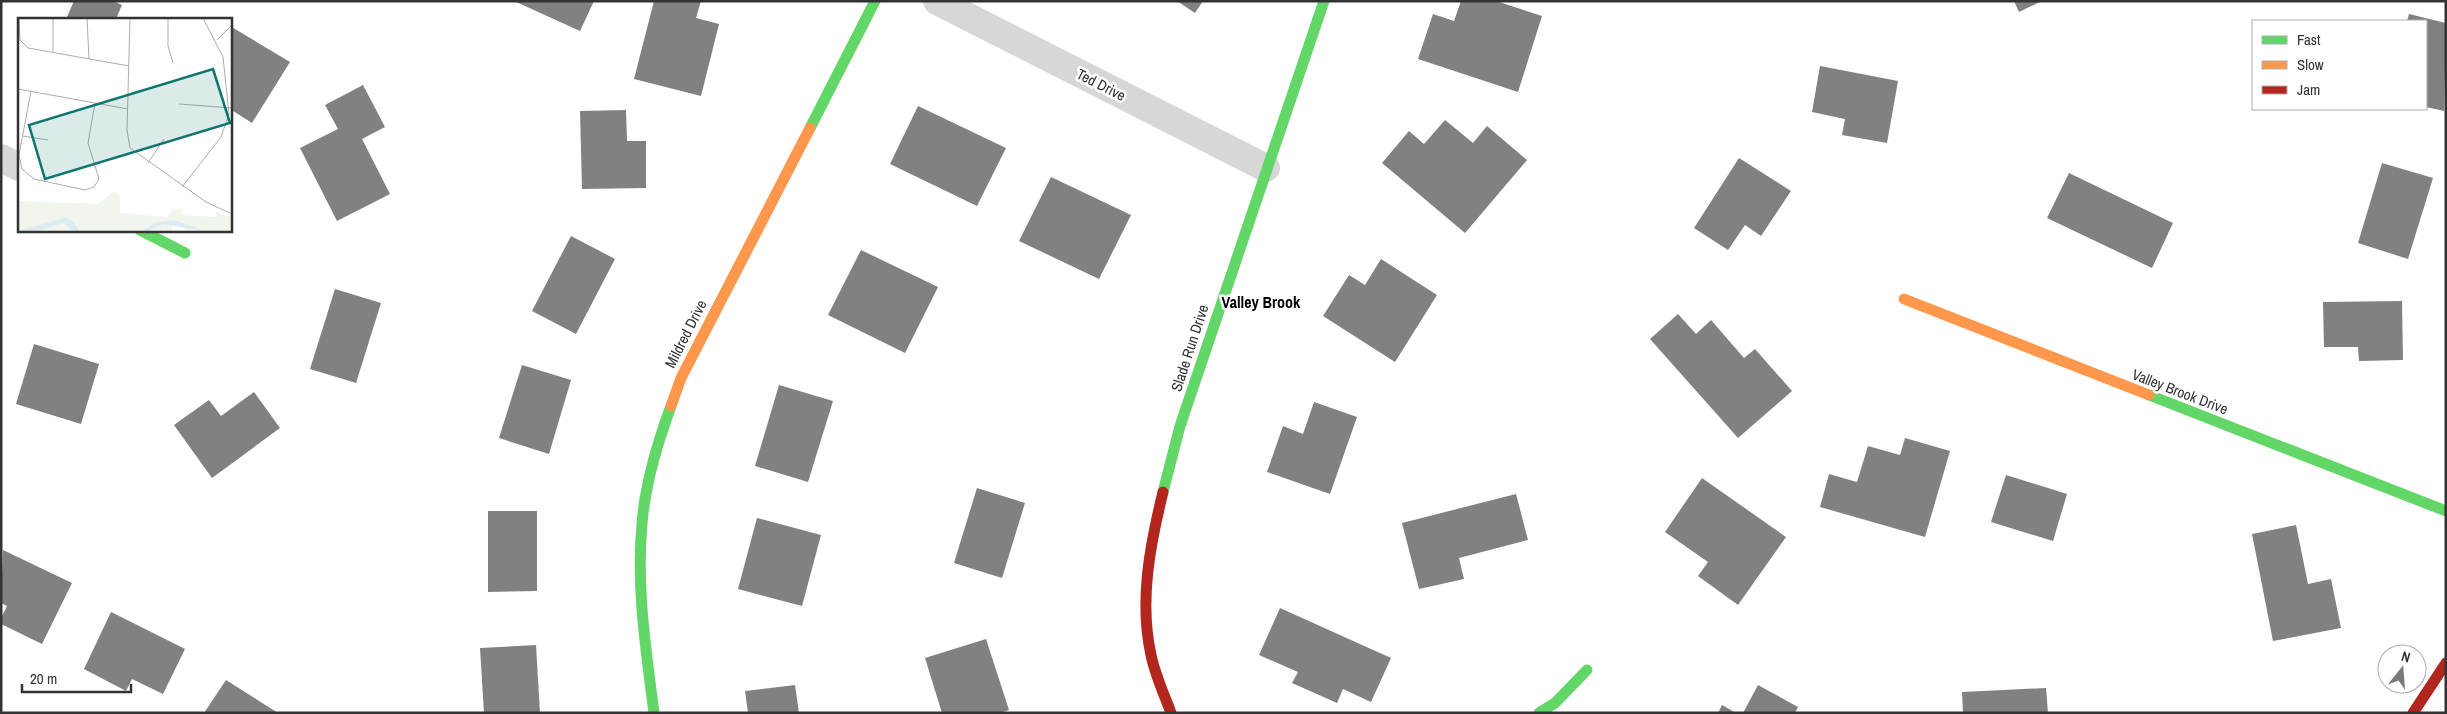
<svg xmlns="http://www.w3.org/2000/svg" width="2447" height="714" font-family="'Archivo Narrow',sans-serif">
<rect width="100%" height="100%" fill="#fff"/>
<!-- building -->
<g fill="#818181">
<path d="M74,1H113L122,5L116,19H66Z"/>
<path d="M514,1H594L580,31Z"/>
<path d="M654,1H701L696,18L719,24L701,96L634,79Z"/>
<path d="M1177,1H1203L1195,13Z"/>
<path d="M1461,1H1496L1542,16L1518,92L1418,59L1433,14L1454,21Z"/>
<path d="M2014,1H2042L2019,12Z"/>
<path d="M2409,14L2446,23L2444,111L2426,107V21H2407Z"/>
<path d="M230,26L290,62L252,123L230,109Z"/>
<path d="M1820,66L1898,81L1887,143L1842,135L1845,119L1812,112Z"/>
<path d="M363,85L385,127L362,139L390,194L337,221L300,148L338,129L325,105Z"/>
<path d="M918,106L1006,148L977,206L890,164Z"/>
<path d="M626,110L627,141H646V188L582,189L580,111Z"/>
<path d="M1445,120L1473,143L1487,126L1527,160L1465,233L1382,163L1409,131L1424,144Z"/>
<path d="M1739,158L1791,191L1761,236L1745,225L1728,250L1694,228Z"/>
<path d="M2382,163L2433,178L2408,259L2358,243Z"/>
<path d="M2069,173L2173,223L2152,268L2047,218Z"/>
<path d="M1051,177L1131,215L1099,279L1019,241Z"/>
<path d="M571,236L615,259L576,334L532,311Z"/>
<path d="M861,250L938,287L905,353L828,315Z"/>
<path d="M1381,259L1437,295L1395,362L1323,316L1349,275L1365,285Z"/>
<path d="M335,289L381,303L356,383L310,369Z"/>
<path d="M2402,301L2403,360L2359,361L2358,347H2324L2323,302Z"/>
<path d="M1678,314L1696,334L1711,320L1744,358L1755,349L1792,391L1738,438L1650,339Z"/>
<path d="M34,344L99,364L81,424L16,404Z"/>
<path d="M522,365L571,380L549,454L499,438Z"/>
<path d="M779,385L833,401L808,482L755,466Z"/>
<path d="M254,392L280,428L212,478L174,425L209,400L221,416Z"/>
<path d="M1314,402L1357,417L1330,494L1267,472L1283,426L1303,434Z"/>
<path d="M1905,438L1950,451L1925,537L1820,507L1829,474L1857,482L1868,446L1900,455Z"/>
<path d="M2006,475L2067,494L2053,541L1991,522Z"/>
<path d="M1702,478L1786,537L1738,605L1698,576L1708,562L1665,532Z"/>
<path d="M977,488L1025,503L1002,578L954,563Z"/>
<path d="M1516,494L1528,540L1459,558L1464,579L1419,589L1402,523Z"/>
<path d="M488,511H537V591L488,592Z"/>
<path d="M757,518L821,535L802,606L738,589Z"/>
<path d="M2296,525L2308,584L2331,579L2341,628L2273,641L2252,534Z"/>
<path d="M3,550L72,583L42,644L1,624V618L7,606L1,603Z"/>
<path d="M1280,608L1391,658L1371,702L1343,689L1337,703L1292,683L1298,672L1259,655Z"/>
<path d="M111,612L185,649L163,694L132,679L126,691L84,669Z"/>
<path d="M986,639L1009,710L1000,713H942L925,658Z"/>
<path d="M536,645L540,713H484L480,648Z"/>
<path d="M226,680L278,713H204Z"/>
<path d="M795,685L799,713H748L745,691Z"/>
<path d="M1758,685L1798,707L1795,713H1743Z"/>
<path d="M2046,688L2048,713H1963L1962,692Z"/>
<path d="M1722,705L1736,713H1718Z"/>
</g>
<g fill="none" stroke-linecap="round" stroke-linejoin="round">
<!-- street -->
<g stroke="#d7d7d7" stroke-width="28">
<path d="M937,1L1266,168"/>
<path d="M1,158L19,167"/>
</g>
<!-- fast -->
<g stroke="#63d668" stroke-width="11">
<path d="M810,128L875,1"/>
<path d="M140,230L185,253"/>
<path d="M2149,395L2446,511"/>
<path d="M1163,492L1180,426L1324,1"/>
<path d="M654,713C646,650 636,587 642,524C645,483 657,444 671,406"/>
<path d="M1539,713L1555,703L1587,670"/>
</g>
<!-- slow -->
<g stroke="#ff974d" stroke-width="11">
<path d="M1904,299L2149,395"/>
<path d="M671,406L681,378L810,128"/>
</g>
<!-- jam -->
<g stroke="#b3261e" stroke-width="11">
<path d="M1163,492C1150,545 1139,601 1151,655C1155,675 1164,694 1171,713"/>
<path d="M2413,713L2446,663"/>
</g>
</g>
<g text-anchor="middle" stroke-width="5" stroke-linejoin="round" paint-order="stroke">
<!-- street labels -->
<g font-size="15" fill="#333" stroke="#fff">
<text transform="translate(1101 85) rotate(27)" y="5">Ted Drive</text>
<text transform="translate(686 334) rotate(-63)" y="5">Mildred Drive</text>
<text transform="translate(1190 348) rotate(-72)" y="5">Slade Run Drive</text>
<text transform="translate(2180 392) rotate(21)" y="5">Valley Brook Drive</text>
</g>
<!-- neighbourhood labels -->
<g font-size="16" font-weight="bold" fill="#000" stroke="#fff">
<text x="1261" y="308">Valley Brook</text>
</g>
</g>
<!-- overview -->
<g transform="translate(18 18)">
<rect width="214" height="214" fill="#fff"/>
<path d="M97,173L102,178V195L149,199L154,192L163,190L164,196L214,213H170L158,206H145L131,213H0V183L80,186Z" fill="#f1f5ed"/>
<path d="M198,194L214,199V213H192V209L163,204L164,197L198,199ZM145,206H154L155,213H102L103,208L133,212Z" fill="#f1f5ed"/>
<path d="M47,200L55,203L61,213H54L46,205L18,213H0ZM153,202L159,203L187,213L145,206L131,213H125L136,205Z" fill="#ddebf3"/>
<path fill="none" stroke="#adadad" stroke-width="1" d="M1,0L2,22L10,30L111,48M35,0V35M69,0L71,41M112,0L109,112L112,130L188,184L214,196M150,0V28L155,45M199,22L214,7M0,71L110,91M13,73L1,137L4,151L16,161L67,172L76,169L81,161L70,125L77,85M161,86L214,90M5,118L30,122M130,145L146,121M164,169L203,119L211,96L205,39L185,0"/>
<path fill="#0f766e" fill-opacity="0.15" stroke="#0f766e" stroke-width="2.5" d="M195,51L212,105L27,161L11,107Z"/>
<rect width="214" height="214" fill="none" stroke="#333" stroke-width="2.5"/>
</g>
<!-- border -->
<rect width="2447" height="714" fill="none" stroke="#333333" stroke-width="5"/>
<!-- legend -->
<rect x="2252" y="20" width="175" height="90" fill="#ffffff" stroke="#adadad"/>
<rect x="2262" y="36" width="25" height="8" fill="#63d668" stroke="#adadad"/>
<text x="2297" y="45" font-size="15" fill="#333333">Fast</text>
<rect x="2262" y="61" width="25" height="8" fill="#ff974d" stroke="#adadad"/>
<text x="2297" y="70" font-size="15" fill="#333333">Slow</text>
<rect x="2262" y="86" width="25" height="8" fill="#b3261e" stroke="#adadad"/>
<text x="2297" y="95" font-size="15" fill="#333333">Jam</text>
<!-- north arrow -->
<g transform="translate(2402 669) rotate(17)"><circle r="24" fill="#ffffff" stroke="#adadad"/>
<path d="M0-4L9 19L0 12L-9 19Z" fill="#7a7a7a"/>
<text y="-8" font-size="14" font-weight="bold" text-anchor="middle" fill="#333333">N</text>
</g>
<!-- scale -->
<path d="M22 684v8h109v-8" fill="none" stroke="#333333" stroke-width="2.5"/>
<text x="30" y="684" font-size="15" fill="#333333" stroke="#ffffff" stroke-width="4" paint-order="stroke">20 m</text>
</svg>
